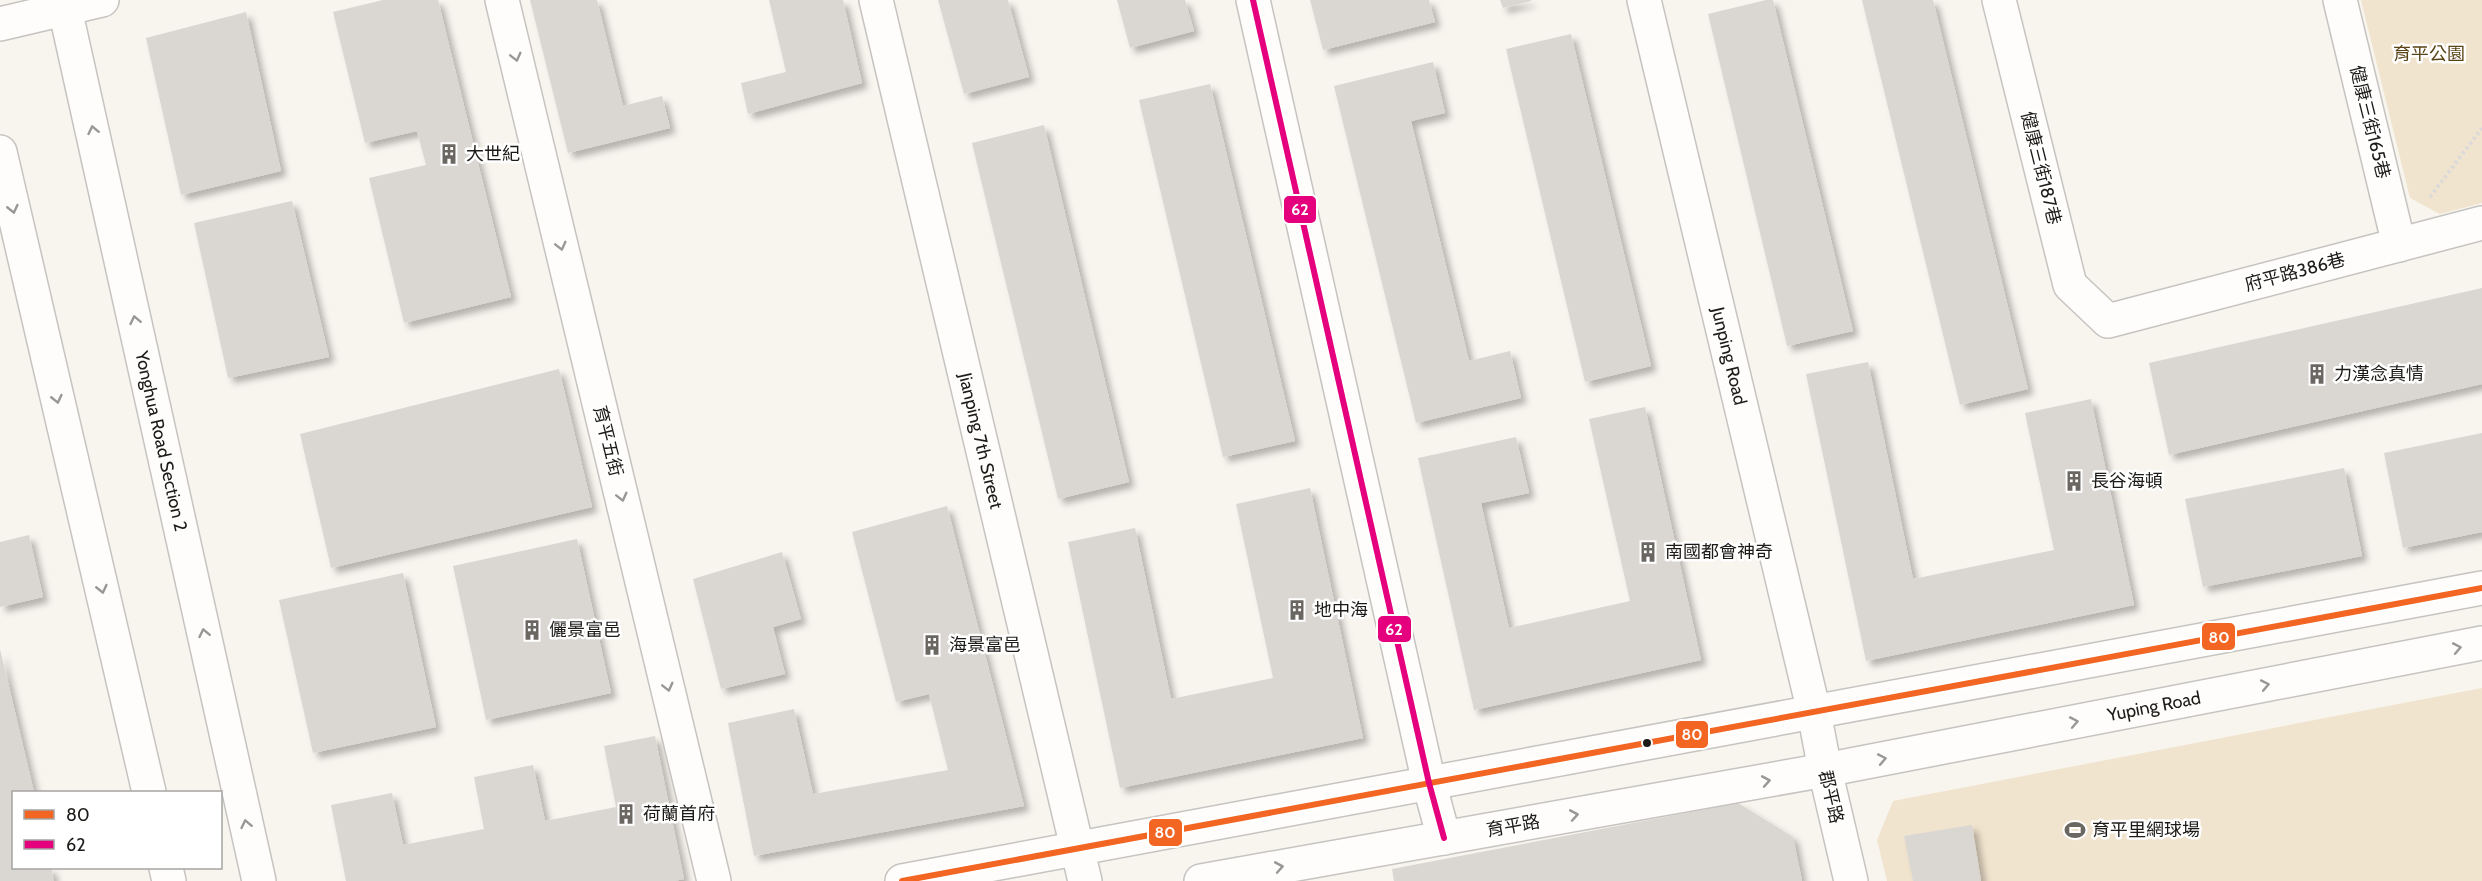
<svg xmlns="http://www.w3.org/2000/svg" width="2482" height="881" font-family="Cabin,'Noto Sans TC',sans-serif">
<defs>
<filter id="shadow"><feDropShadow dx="5.5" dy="5.5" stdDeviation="3" flood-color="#0004"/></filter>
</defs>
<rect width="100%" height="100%" fill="#f8f4ee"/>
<!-- green -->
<g fill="#f1e4ce">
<path d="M2361,0H2482V203L2440,214L2410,198Z"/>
<path d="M2482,688V881H1887L1877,840L1893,801Z"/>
</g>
<!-- building -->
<g fill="#dad7d3" filter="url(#shadow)">
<path d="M383,0H438L511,297L404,323L369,178L426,165L417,131L365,143L333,12Z"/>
<path d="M530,0H597L623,106L662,96L670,128L568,153Z"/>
<path d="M769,0H843L862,83L748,114L741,83L786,72Z"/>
<path d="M938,0H1008L1029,77L964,94Z"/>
<path d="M1117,0H1185L1194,31L1130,48Z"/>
<path d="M1310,0H1429L1435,22L1323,50Z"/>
<path d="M1500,0H1531V1L1503,8Z"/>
<path d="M1766,0H1773L1853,331L1787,346L1708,14Z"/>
<path d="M1862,0H1933L2028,389L1960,405Z"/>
<path d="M246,12L281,171L181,195L146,38Z"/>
<path d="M1571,34L1651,366L1585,382L1506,49Z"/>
<path d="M1433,62L1445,113L1411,121L1469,361L1510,351L1521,398L1416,423L1334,86Z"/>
<path d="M1210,84L1295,441L1223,457L1139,100Z"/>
<path d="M1044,125L1129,482L1058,499L972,143Z"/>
<path d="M292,201L329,357L228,378L194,223Z"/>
<path d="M2482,288V384L2169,455L2149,363Z"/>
<path d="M1868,362L1913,579L2054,550L2025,413L2091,399L2134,605L1866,661L1806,374Z"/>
<path d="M559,369L592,507L331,568L300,434Z"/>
<path d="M1645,407L1701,660L1474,710L1418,458L1516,437L1529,493L1481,503L1509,628L1630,601L1589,419Z"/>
<path d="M2482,433V532L2403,548L2384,453Z"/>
<path d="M2344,468L2362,556L2203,587L2185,499Z"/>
<path d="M1310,488L1363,738L1120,788L1068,542L1135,528L1171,699L1273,678L1236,504Z"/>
<path d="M947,506L1024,806L754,856L728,723L794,709L813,794L948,770L929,694L896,702L852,532Z"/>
<path d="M29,535L43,597L0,607V542Z"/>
<path d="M577,539L611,693L486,720L453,566Z"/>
<path d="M782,552L801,619L773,627L785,674L721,689L693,579Z"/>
<path d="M403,573L436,727L313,753L279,600Z"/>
<path d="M0,649L34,792H14V868H51L54,881H0Z"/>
<path d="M655,736L684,879L674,881H346L331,805L392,793L403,845L484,829L474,777L533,765L545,821L616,807L604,746Z"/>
<path d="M1738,803L1793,837L1802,881H1394L1392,869Z"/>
<path d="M1972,825L1981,881H1913L1904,836Z"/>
</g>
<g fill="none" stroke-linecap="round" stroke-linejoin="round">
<!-- street casing -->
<g stroke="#c6c4c0" stroke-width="36">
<g id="street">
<path d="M502,0L714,881"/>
<path id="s1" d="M876,0L1085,881"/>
<path d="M1253,0L1429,783L1444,838"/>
<path id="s2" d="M1644,0L1814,712L1825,770L1851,881"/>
<path d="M1999,0L2070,285L2108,321L2482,223"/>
<path d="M2340,0L2399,245"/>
<path d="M0,24L102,0"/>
<path d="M902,881L2482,588"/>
<path id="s3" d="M1201,881L1825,770L2482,643"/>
</g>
</g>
<!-- secondary casing -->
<g stroke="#c6c4c0" stroke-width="36">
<g id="secondary">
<path id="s4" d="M63,0L259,881"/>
<path d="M0,152L149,792"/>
<path d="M166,868L169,881"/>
</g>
</g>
<!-- path -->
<path stroke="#dbdad9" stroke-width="4" stroke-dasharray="3 3" stroke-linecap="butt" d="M2430,197L2482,128"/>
<!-- street -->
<use href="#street" stroke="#fefdfc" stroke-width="33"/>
<!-- secondary -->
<use href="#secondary" stroke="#fefdfc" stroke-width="33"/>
<!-- bus-1 casing -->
<g stroke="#fff" stroke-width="10">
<path id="bus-1" d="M902,881L2482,588"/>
</g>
<!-- bus-2 casing -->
<g stroke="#fff" stroke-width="10">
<path id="bus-2" d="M1253,0L1429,783L1444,838"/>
</g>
<!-- bus-1 -->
<use href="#bus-1" stroke="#f26522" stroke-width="6"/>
<!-- bus-2 -->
<use href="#bus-2" stroke="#e5007d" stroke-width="6"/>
</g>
<!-- one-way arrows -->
<defs><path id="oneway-chevron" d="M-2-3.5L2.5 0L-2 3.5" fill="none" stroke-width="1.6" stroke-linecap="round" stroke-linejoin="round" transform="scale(1.5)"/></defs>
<g stroke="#999795">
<use href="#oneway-chevron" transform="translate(516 57) rotate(76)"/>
<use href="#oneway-chevron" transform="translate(93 130) rotate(-102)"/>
<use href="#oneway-chevron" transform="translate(13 209) rotate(77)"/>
<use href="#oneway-chevron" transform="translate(561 246) rotate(76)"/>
<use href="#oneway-chevron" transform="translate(135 320) rotate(-102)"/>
<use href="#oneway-chevron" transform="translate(57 399) rotate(77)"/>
<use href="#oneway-chevron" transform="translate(622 497) rotate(76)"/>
<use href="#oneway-chevron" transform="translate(102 589) rotate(77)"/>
<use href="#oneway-chevron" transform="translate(204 633) rotate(-102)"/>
<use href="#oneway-chevron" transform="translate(2457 648) rotate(-11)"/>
<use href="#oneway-chevron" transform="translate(2265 685) rotate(-11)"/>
<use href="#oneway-chevron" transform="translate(668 687) rotate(76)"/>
<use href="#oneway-chevron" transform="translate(2074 722) rotate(-11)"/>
<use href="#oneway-chevron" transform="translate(1882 759) rotate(-11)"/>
<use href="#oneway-chevron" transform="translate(1766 781) rotate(-10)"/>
<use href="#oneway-chevron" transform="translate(1574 815) rotate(-10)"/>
<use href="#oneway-chevron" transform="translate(246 824) rotate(-102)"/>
<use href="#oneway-chevron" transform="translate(1279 867) rotate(-10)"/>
</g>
<!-- icons -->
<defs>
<g id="building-bare" transform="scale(1.62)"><path d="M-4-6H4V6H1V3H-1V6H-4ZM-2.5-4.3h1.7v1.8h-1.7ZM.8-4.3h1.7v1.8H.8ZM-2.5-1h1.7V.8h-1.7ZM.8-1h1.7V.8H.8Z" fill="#6a6763" stroke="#fff" stroke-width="2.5" paint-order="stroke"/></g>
<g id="stadium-bare" transform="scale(1.62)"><path d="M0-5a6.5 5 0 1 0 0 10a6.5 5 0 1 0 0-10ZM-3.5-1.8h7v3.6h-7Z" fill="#6a6763" stroke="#fff" stroke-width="2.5" paint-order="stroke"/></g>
</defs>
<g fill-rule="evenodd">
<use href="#building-bare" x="449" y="154"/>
<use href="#building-bare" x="2317" y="374"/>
<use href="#building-bare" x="2074" y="481"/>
<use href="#building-bare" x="1648" y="552"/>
<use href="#building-bare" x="1297" y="610"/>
<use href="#building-bare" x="532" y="630"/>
<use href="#building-bare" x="932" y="645"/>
<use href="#building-bare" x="626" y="814"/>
<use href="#stadium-bare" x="2075" y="830"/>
</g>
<!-- markers -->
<circle fill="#1d1b18" stroke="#fff" stroke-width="2" cx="1647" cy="743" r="5"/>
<g text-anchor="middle" stroke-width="5" stroke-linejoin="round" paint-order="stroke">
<!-- park labels -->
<g font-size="18" fill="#5a4416" stroke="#fff">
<text x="2429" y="60">育平公園</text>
</g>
<!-- street labels -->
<g font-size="18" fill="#1d1b18" stroke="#fff">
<text transform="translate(2370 122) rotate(76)" y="6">健康三街165巷</text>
<text transform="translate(2041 168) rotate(76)" y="6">健康三街187巷</text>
<text transform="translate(2295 272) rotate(-15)" y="6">府平路386巷</text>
<text dy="6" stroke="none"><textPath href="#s2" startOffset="366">Junping Road</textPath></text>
<text dy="6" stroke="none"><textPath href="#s4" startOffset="452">Yonghua Road Section 2</textPath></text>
<text transform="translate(608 441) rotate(76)" y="6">育平五街</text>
<text dy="6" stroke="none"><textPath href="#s1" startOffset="453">Jianping 7th Street</textPath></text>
<text dy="6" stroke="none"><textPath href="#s3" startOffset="969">Yuping Road</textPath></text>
<text transform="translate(1831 797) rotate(77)" y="6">郡平路</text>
<text transform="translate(1513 826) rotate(-10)" y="6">育平路</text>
</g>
<!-- poi labels -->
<g font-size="18" fill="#1d1b18" stroke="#fff" text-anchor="start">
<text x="466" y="160">大世紀</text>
<text x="2334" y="380">力漢念真情</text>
<text x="2091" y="487">長谷海頓</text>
<text x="1665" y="558">南國都會神奇</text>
<text x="1314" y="616">地中海</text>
<text x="549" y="636">儷景富邑</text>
<text x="949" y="651">海景富邑</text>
<text x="643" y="820">荷蘭首府</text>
<text x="2092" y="836">育平里網球場</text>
</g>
</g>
<g stroke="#fff" stroke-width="2">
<rect x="1283" y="195" width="34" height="29" rx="6" fill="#e5007d"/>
<rect x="1377" y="615" width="35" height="28" rx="6" fill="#e5007d"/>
<rect x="2201" y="622" width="35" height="29" rx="6" fill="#f26522"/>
<rect x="1675" y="720" width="34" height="29" rx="6" fill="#f26522"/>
<rect x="1148" y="818" width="35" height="29" rx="6" fill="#f26522"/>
</g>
<g font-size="16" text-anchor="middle" font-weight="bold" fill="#fff">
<text x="1300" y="215">62</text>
<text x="1394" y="635">62</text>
<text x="2219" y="643">80</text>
<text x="1692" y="740">80</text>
<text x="1165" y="838">80</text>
</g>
<!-- legend -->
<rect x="12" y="791" width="210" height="78" fill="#ffffff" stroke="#a5a4a3" stroke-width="1.5"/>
<rect x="24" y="810" width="30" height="9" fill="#f26522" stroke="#a5a4a3" stroke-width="1.5"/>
<text x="66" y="821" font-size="18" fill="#1d1b18">80</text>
<rect x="24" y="840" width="30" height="9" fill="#e5007d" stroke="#a5a4a3" stroke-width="1.5"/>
<text x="66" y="851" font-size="18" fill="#1d1b18">62</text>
</svg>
